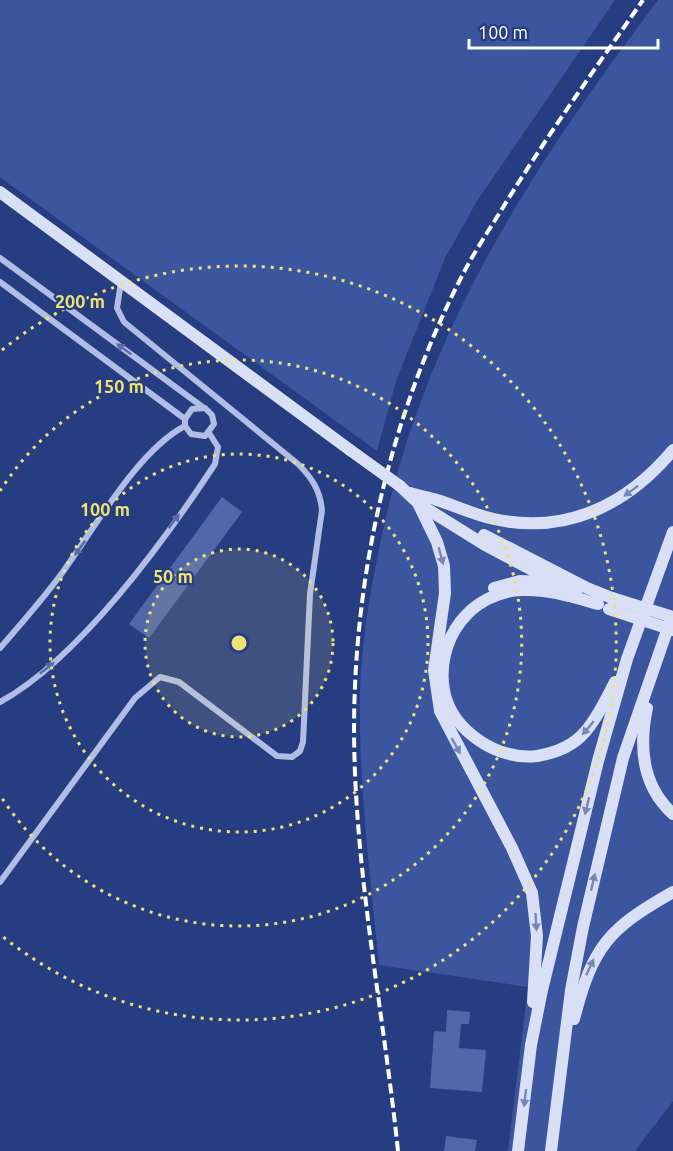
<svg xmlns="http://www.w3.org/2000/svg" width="673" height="1151" font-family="Ubuntu,sans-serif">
<rect width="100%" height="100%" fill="#273d82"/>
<!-- green -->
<g fill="#3c559f">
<path d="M0,0H615L477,201L445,258L396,381L377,451L0,177Z"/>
<path d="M658,0H673V1101L635,1151H508L528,987L379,965C370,873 358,781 360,689C362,643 369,598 378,554C420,338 528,173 658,0Z"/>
</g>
<!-- building -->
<g fill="#5067aa">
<path d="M222,497L242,512L149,638L129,624Z"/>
<path d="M447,1010L470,1012L469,1024H461L459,1048L486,1050L482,1092L430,1088L434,1031L446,1032Z"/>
<path d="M446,1136L477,1140L475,1151H444Z"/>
</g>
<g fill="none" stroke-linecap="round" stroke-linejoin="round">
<!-- street -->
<g stroke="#b0bee6" stroke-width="6">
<path d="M0,258L204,408"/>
<path d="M0,282L185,419V426L191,434L205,436L214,424L212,415L205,408L192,409L185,419"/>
<path d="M0,648C21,624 43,599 62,573C94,529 138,450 185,426"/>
<path d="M0,702C79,659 165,540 215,464L218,447L209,433"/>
<path d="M0,882L135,698L160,677L179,682L277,756L292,757L300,751L303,742L310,594L322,510C320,490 312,478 298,464L124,322L117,308L121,282"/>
</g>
<!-- secondary -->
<g stroke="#d9e0f6" stroke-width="12">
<path d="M0,192L350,450"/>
<path d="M400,486L418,503L437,542L444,566L445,593L434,670L440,711L512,848L532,893L537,936L533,1002"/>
<path d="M410,493C419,496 428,497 437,500C456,506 475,515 494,519C566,535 627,505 673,450"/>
<path d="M419,504L485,545L576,593"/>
<path d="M484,535L587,588L612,598"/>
<path d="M494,588L520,581L550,582"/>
<path d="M598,604C573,597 548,589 522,590C470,592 435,640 444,691C452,731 498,761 537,756C555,753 573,746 585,732C598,717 606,699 615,682"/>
<path d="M647,708C639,746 642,786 673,814"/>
<path d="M574,1019C593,946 608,929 673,892"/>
<path d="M518,1151L531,1045L542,990L598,761L627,659L673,532"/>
<path d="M551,1151L571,990L583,927L623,758L671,619"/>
</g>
<!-- rail -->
<path stroke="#fff" stroke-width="4" stroke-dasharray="10 4.5" stroke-linecap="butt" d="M398,1151C382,997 348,841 355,686C361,543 398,399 464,272C475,251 489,230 502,209C546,137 595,69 643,0"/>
<!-- secondary-bridge -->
<g stroke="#d9e0f6" stroke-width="12">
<path d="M350,450L400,486"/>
<path d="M612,598L673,617"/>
<path d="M609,609L673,630"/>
</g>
</g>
<!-- one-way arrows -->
<defs><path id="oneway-solid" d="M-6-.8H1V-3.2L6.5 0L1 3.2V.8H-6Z" transform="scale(1.5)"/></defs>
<g fill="#576aa5">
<use href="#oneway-solid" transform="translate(124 349) rotate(-144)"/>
<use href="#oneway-solid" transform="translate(174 521) rotate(-53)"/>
<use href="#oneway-solid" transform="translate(80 548) rotate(126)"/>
<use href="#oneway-solid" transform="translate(47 668) rotate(-38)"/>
</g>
<g fill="#7786b6">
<use href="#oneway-solid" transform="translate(631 491) rotate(143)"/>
<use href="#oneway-solid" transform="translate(441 556) rotate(75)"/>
<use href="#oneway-solid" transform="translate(588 728) rotate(130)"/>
<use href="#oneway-solid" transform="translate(456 746) rotate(61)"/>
<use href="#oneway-solid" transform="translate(587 806) rotate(104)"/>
<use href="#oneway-solid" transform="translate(593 882) rotate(-77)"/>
<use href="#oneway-solid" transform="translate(536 922) rotate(87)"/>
<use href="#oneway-solid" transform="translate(590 967) rotate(-65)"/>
<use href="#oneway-solid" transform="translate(525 1098) rotate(97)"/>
</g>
<!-- distance rings -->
<circle cx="239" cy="643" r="94" fill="#efe376" fill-opacity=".12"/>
<g fill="none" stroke="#efe376" stroke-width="3" stroke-dasharray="3 6">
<circle cx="239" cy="643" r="94"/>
<circle cx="239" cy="643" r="189"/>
<path d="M0 491A283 283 0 1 1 0 795"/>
<path d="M2 350A377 377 0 1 1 2 936"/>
</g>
<circle cx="239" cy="643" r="9" fill="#efe376" stroke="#273d82" stroke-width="3"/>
<g font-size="18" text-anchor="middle" font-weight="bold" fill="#efe376" stroke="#273d82" stroke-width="4.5" stroke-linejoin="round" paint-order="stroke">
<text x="80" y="308">200 m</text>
<text x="119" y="393">150 m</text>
<text x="105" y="516">100 m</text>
<text x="173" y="583">50 m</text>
</g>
<!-- scale -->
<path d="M469 39v9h189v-9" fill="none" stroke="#ffffff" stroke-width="3"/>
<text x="478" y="39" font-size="18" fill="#ffffff" stroke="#273d82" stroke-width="4.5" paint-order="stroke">100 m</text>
</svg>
